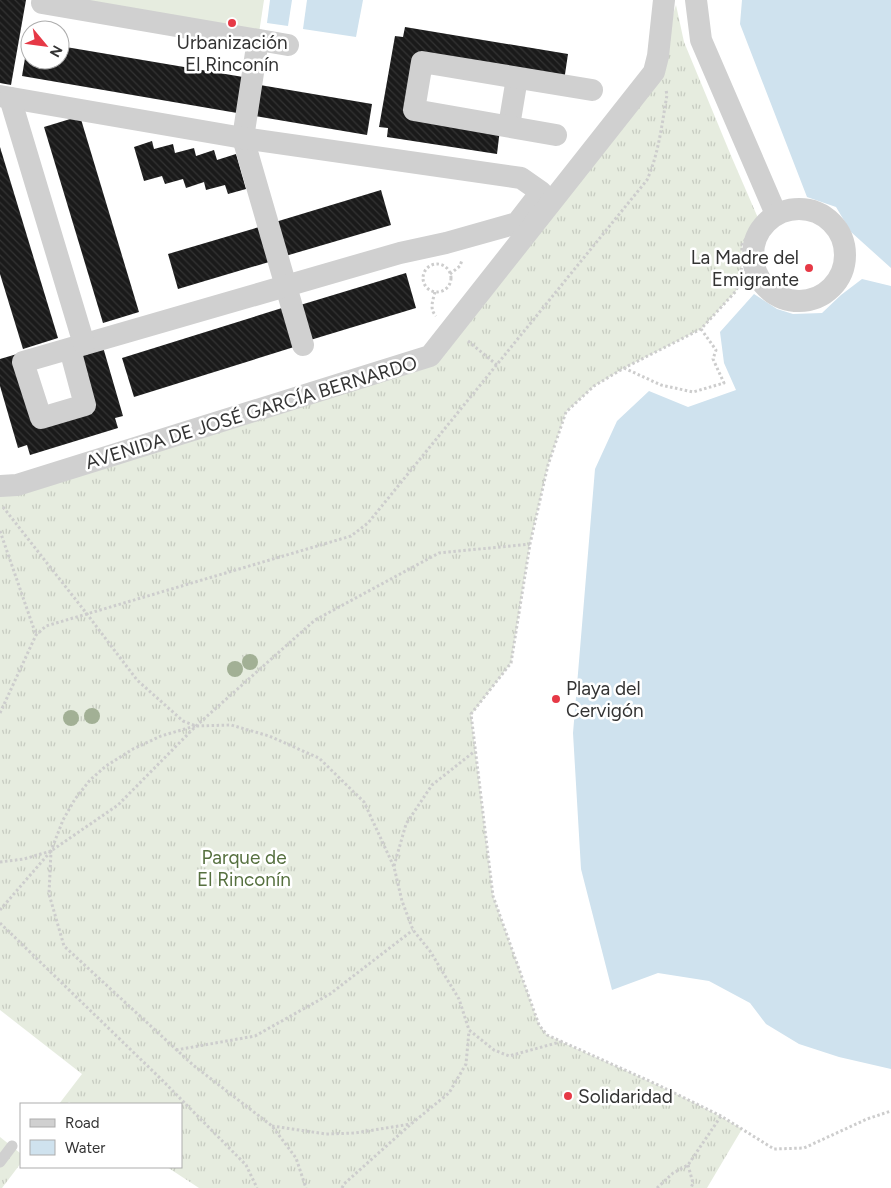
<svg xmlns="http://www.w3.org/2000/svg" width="891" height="1188" font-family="Figtree,sans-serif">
<defs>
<pattern id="grass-tufts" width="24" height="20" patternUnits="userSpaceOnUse" patternTransform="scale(1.25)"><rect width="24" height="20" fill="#e6ecdf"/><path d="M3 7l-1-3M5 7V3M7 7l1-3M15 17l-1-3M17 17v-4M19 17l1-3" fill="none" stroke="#c6cbc0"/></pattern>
<pattern id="building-back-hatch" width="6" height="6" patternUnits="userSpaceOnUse" patternTransform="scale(1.25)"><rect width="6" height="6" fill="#1a1a1a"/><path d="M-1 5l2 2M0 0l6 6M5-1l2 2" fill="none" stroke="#333"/></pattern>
</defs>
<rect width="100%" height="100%" fill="#fff"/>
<!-- grass -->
<g fill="url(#grass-tufts)">
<path d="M676,5L684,42L732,158L758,218L742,245L741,277L736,291L701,329L624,368L594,386L566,412L548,465L530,543L511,663L471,715L493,896L539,1025L547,1035C612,1066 680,1092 742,1129L707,1188H199L167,1167H181V1104H72L69,1102L67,1104H59L82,1074L0,1010V486L430,356L654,72Z"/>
<path d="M0,1137L20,1153L21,1152V1163L2,1188H0Z"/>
</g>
<!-- pitch -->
<path fill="#e6ecdf" d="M67,0H264L259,33Z"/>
<!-- water -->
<g fill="#cfe2ee">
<path d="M270,0H292L288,26L267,23Z"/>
<path d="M307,0H363L356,37L303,29Z"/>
<path d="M742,0H891V268L851,232L836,207L807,197L740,24Z"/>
<path d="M862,279L891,286V1069L839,1057L799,1044L766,1024L750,1003L709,981L658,973L612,990L581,869L573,733L595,469L617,421L649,391L688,407L736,390L724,363L720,332L754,294L777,309L793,314L822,313L841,295Z"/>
</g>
<!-- building -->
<g fill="url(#building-back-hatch)">
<path d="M0,0H26L11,85L0,83Z"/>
<path d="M405,27L568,54L564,81L417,57L407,115L500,129L497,154L387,137L388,128L379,127L395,36L403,37Z"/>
<path d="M28,40L30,41V60H60V46L249,78L243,114L22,76Z"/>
<path d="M260,85L372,104L367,135L255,116Z"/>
<path d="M80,116L139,312L103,323L44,127Z"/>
<path d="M152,141L154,149L173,144L175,153L194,148L196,156L214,150L217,160L236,154L246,189L228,194L225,185L206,190L204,182L186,188L183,179L165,184L162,176L144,181L134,147Z"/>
<path d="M0,147L58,338L23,349L0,274Z"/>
<path d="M381,190L391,225L282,257L272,223Z"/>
<path d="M259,227L269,262L178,289L168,254Z"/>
<path d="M406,273L416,308L307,341L297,306Z"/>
<path d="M282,308L294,347L134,397L122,358Z"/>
<path d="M103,347L123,416L115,418L118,428L30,455L27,445L18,448L0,386V359L17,354L38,425L94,408L78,354Z"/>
</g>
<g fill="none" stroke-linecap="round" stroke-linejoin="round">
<!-- path -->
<g stroke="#cdcdcd" stroke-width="3" stroke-dasharray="2.5 2.5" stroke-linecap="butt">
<path d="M756,222L742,245L741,277L736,291L701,329L624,368L594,386L566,412L548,465L530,544L511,663L471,714L493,896L539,1025L547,1035L656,1084L721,1116L774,1149L804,1148L867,1119L891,1111"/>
<circle cx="437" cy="278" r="14"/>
<path d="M450,274L460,266L462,260"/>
<path d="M435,292C433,300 429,309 436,316"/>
<path d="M468,341L497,365"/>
<path d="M624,368L661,385L693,392L724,383L713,359L716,350L701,329"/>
<path d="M3,507L87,614L137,680L183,721L196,726L231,725L269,736L319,758L364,802L394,867L402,901L413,930L430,951L459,999L469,1030L494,1050L509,1056L560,1042"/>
<path d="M0,531L36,635"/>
<path d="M0,713L36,635L46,626L351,536L368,523L647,180C659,153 662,123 667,95L666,90"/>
<path d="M195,726L161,736L133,749L106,766L90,780L75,799L63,820L51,851L49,894L64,946L193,1065L272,1126L296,1158L306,1188"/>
<path d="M0,862L24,859L51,851"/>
<path d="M394,866L406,824L432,785L475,751"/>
<path d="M0,910L51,851L118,805L196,726L315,620L439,553L530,544"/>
<path d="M0,923L162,1080L246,1165L257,1188"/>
<path d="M176,1050L255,1036L330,994L413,930"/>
<path d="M272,1126L326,1134L355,1133L411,1124"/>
<path d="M688,1165L693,1183L691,1188"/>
<path d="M342,1188L344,1184L411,1124L449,1093L466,1064L469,1031"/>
<path d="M657,1188L673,1173L688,1165L721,1116"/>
</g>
<!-- lane -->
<path stroke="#d0d0d0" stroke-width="11" d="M0,1162L12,1146"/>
<!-- street -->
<g stroke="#d0d0d0" stroke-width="22">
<path d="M696,0L701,40L776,214"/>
<path d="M42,3L288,45"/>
<path d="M258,40L243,138L303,345"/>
<path d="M0,96L243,138L521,178L541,192L517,223L446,243L400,253L23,362L41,418L85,405L70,349"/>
<path d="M10,98L84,344"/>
<path d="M509,126L517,78"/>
<path d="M556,135L414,110L422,62L592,90"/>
<circle cx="799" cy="255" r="46"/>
<path d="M0,486L17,485L430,356L654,72L658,56L664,0"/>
</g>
</g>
<!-- trees -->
<g fill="#a2b095">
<circle cx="250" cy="662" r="8"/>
<circle cx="235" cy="669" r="8"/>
<circle cx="92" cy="716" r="8"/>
<circle cx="71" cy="718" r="8"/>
</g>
<!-- markers -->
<g fill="#e63946" stroke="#fff" stroke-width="2">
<circle cx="232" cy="23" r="5"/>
<circle cx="809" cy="268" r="5"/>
<circle cx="556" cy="699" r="5"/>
<circle cx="568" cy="1096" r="5"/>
</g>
<g text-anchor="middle" stroke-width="5" stroke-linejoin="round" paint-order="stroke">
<!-- poi labels -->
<g font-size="19" fill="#333" stroke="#fff" text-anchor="start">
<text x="232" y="49" text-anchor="middle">Urbanización<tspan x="232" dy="22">El Rinconín</tspan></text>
<text x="799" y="264" text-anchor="end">La Madre del<tspan x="799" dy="22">Emigrante</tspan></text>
<text x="566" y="695">Playa del<tspan x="566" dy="22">Cervigón</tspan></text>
<text x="578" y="1103">Solidaridad</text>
</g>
<!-- street labels -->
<g font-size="19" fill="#333" stroke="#fff">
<text transform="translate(251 412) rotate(-17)" y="7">AVENIDA DE JOSÉ GARCÍA BERNARDO</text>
</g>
<!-- park labels -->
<g font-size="19" fill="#56703f" stroke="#fff">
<text x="244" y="864">Parque de<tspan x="244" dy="22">El Rinconín</tspan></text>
</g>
</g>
<!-- legend -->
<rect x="20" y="1103" width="162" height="65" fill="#ffffff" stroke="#adadad"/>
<rect x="30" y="1119" width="25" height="8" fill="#d0d0d0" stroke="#adadad"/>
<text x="65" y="1128" font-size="15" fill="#333333">Road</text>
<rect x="30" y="1140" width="25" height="15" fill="#cfe2ee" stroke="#adadad"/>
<text x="65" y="1153" font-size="15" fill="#333333">Water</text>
<!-- north arrow -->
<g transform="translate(45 45) rotate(119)"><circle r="24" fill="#ffffff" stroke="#adadad"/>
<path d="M0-4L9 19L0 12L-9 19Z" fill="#e63946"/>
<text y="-8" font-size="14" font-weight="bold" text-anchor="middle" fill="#333333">N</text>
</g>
</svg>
